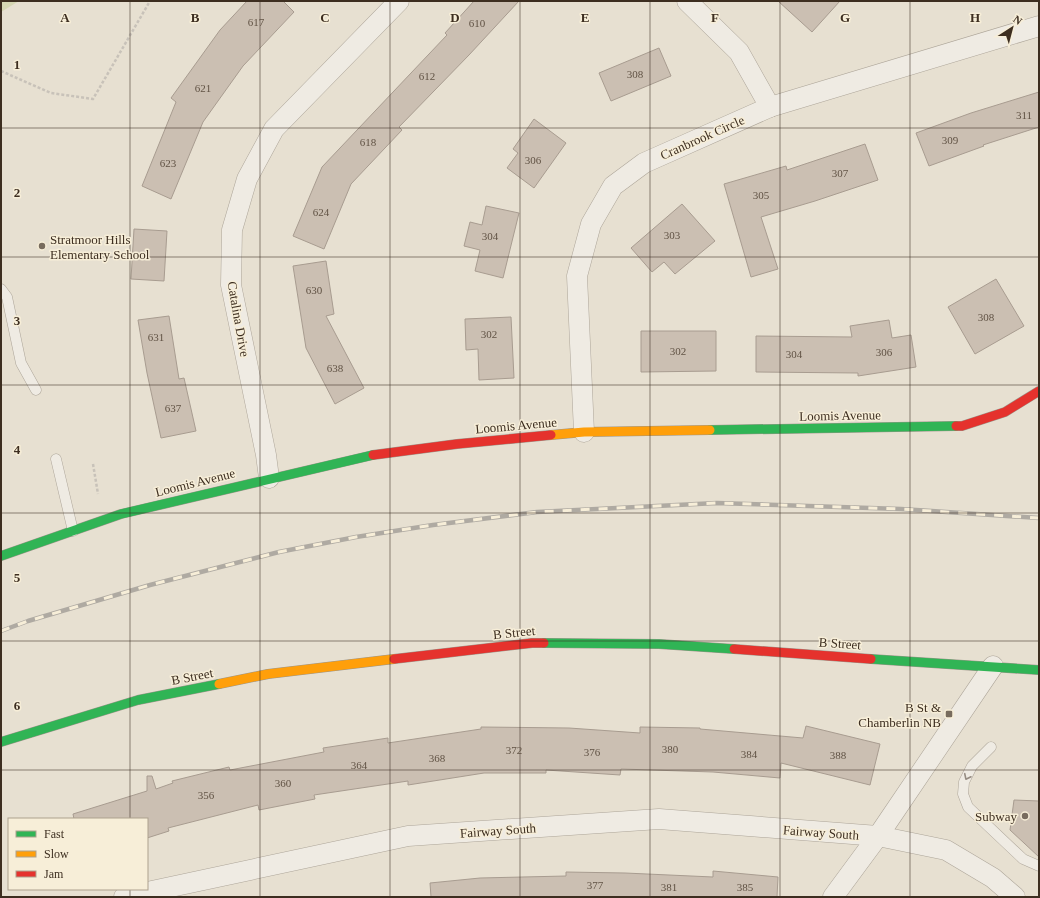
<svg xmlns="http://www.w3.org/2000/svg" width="1040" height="898" font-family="Georgia,serif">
<rect width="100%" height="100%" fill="#e7e0d1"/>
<!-- green -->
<path fill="#d6d7b3" d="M1,1H19L1,12Z"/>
<!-- building -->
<g fill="#cbbfb2" stroke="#a89c90">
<path d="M247,1H283L294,12L243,66L203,122L171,199L142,186L176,102L171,98L220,30Z"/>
<path d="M474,1H519L469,55L399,127L402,130L351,184L324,249L293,236L322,167L447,35L445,33Z"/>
<path d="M778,1H840L812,32Z"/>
<path d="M659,48L671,76L611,101L599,73Z"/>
<path d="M1039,92V127L983,145L984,146L929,166L916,133L971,113Z"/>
<path d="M534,119L566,143L534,188L507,168L518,153L513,149Z"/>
<path d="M865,144L878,180L815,201L761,217L778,269L751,277L724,184L786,166L787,170Z"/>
<path d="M682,204L715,241L675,274L664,262L652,272L631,248Z"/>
<path d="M486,206L519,213L503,278L475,271L480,250L464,246L470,222L482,225Z"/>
<path d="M134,229L167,231L164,281L131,279Z"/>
<path d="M326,261L334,314L326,316L364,388L335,404L306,348L293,266Z"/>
<path d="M996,279L1024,326L975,354L948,307Z"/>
<path d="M169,316L179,379L184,378L196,431L161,438L147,373L138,320Z"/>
<path d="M511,317L514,378L479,380L478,349L466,350L465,319Z"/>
<path d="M889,320L892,338L911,335L916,367L858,376V373L756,372V336L852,337L850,326Z"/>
<path d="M641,331H716V371L641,372Z"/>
<path d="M806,726L880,744L870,785L781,763L780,778L713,772L621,769L620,775L546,770V773H484L408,785V781L314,795L315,799L259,810L258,805L168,828L169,831L147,838V819H74L73,814L147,791V776H152L156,789L173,783L172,781L229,767L230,770L324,752L323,748L388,738V743L481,729V727L569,728L640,733V727L700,728V729L803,738Z"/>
<path d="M1014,800L1039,801V857L1010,830Z"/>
<path d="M713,871L778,877L777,897H431L430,883L480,878L566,876V872L625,873L713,877Z"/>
</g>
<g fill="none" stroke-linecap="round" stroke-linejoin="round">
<!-- lane casing -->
<g stroke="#ada599" stroke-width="11">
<g id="lane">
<path d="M1,289L7,297L21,363L36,390"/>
<path d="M56,459L73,531"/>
<path d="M991,747L972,766L964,782L963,794L968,807L1023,859L1039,866"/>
</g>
</g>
<!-- street casing -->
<g stroke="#ada599" stroke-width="21">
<g id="street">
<path d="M687,1L739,52L770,107"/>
<path d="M584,432L577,276L591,224L613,186L644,163L770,107L1039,26"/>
<path d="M269,478L266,455L231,285L232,230L247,179L274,129L399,1"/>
<path d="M124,897L408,836L659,819L878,836L946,850L993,878L1015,897"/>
<path d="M833,897L878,836L993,666"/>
</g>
</g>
<!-- fast casing -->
<g stroke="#9c958a" stroke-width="10">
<g id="fast">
<path d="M710,430L956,426"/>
<path d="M1,556L121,514L373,455"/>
<path d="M544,643L659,644L734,649"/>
<path d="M871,659L1039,670"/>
<path d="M1,742L138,700L219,684"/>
</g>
</g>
<!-- slow casing -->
<g stroke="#9c958a" stroke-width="10">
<g id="slow">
<path d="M551,435L584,432L710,430"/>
<path d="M219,684L268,674L394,659"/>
</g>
</g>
<!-- jam casing -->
<g stroke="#9c958a" stroke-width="10">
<g id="jam">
<path d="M956,426H962L1005,412L1039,391"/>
<path d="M373,455L457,444L551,435"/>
<path d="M734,649L871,659"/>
<path d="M394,659L532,643H544"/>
</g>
</g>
<!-- path -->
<g stroke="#c8c2b9" stroke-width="2.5" stroke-dasharray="3 2" stroke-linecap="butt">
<path d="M1,71L51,93L93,99L150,1"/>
<path d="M93,464L98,494"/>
</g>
<!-- lane -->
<use href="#lane" stroke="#efebe3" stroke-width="10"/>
<!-- street -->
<use href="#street" stroke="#efebe3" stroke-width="20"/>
<!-- fast -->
<use href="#fast" stroke="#30b455" stroke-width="9"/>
<!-- slow -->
<use href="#slow" stroke="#ff9f0a" stroke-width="9"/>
<!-- jam -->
<use href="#jam" stroke="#e5322d" stroke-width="9"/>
<!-- rail casing -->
<g stroke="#afaaa2" stroke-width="4.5">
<path id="rail" d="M1,631L28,621L150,585L279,552L356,537L433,525L537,512L717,503L901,509L1039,518"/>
</g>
<!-- rail -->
<use href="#rail" stroke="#f7eed8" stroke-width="3" stroke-dasharray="9" stroke-linecap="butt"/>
</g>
<!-- one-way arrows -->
<defs><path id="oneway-chevron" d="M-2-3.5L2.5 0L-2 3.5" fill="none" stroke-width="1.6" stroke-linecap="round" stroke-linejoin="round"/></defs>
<use stroke="#968c82" href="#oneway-chevron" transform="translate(967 777) rotate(116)"/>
<!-- grid -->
<path fill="none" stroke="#3d2e20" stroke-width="1" stroke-opacity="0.55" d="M130,1V819M260,1V897M390,1V897M520,1V897M650,1V897M780,1V897M910,1V897M1,128H1039M1,257H1039M1,385H1039M1,513H1039M1,641H1039M1,770H1039M130,889V897"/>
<!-- markers -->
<g fill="#786c5e" stroke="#f7eed8" stroke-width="1.5">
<circle cx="42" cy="246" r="4"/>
<rect x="945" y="710" width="8" height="8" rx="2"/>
<circle cx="1025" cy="816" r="4"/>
</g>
<g text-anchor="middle" stroke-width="3" stroke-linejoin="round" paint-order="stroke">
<!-- number labels -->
<g font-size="11" fill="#605244">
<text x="256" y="26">617</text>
<text x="477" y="27">610</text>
<text x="635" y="78">308</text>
<text x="427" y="80">612</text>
<text x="203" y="92">621</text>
<text x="1024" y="119">311</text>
<text x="950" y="144">309</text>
<text x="368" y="146">618</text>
<text x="533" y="164">306</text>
<text x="168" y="167">623</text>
<text x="840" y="177">307</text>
<text x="761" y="199">305</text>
<text x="321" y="216">624</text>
<text x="672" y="239">303</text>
<text x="490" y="240">304</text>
<text x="314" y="294">630</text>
<text x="986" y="321">308</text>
<text x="489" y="338">302</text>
<text x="156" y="341">631</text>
<text x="678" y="355">302</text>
<text x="884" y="356">306</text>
<text x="794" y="358">304</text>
<text x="335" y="372">638</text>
<text x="173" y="412">637</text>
<text x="670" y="753">380</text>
<text x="514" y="754">372</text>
<text x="592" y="756">376</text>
<text x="749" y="758">384</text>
<text x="838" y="759">388</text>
<text x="437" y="762">368</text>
<text x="359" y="769">364</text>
<text x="283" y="787">360</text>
<text x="206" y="799">356</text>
<text x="595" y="889">377</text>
<text x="669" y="891">381</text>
<text x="745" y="891">385</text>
</g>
<!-- street labels -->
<g font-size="13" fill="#3d2e20" stroke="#f7eed8">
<text transform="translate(702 137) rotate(-24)" y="5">Cranbrook Circle</text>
<text transform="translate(239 319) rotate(80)" y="5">Catalina Drive</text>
<text transform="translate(840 415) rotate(-1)" y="5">Loomis Avenue</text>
<text transform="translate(516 425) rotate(-5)" y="5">Loomis Avenue</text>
<text transform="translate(195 482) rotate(-14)" y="5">Loomis Avenue</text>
<text transform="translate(514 632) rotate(-6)" y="5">B Street</text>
<text transform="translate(840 643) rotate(4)" y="5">B Street</text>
<text transform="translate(192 676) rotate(-11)" y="5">B Street</text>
<text transform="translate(498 830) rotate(-4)" y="5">Fairway South</text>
<text transform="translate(821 832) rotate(4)" y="5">Fairway South</text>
</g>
<!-- poi labels -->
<g font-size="13" fill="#3d2e20" stroke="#f7eed8" text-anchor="end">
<text x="50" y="244" text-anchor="start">Stratmoor Hills<tspan x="50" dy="15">Elementary School</tspan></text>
<text x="941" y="712">B St &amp;<tspan x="941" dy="15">Chamberlin NB</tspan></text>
<text x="1017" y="821">Subway</text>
</g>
</g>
<g font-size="13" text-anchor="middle" font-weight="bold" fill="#3d2e20" stroke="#f7eed8" stroke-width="3" stroke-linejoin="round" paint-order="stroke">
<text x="65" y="22">A</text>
<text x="195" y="22">B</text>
<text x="325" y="22">C</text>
<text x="455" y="22">D</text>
<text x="585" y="22">E</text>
<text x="715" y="22">F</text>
<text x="845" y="22">G</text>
<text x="975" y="22">H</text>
<text x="17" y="69">1</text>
<text x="17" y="197">2</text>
<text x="17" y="325">3</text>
<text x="17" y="454">4</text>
<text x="17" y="582">5</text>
<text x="17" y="710">6</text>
</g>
<!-- border -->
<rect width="1040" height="898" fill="none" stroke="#3d2e20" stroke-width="4"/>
<!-- legend -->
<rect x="8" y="818" width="140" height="72" fill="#f7eed8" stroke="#ada18e"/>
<rect x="16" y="831" width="20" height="6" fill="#30b455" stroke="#ada18e"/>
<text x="44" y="838" font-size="12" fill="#3d2e20">Fast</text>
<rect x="16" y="851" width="20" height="6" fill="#ff9f0a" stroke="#ada18e"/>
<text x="44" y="858" font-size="12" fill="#3d2e20">Slow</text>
<rect x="16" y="871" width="20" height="6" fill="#e5322d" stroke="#ada18e"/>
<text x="44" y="878" font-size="12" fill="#3d2e20">Jam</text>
<!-- north arrow -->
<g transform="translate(1012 28) rotate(36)" stroke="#f7eed8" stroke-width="3" paint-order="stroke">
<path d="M0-3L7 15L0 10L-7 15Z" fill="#3d2e20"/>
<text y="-6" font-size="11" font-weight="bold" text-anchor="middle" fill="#3d2e20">N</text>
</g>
</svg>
